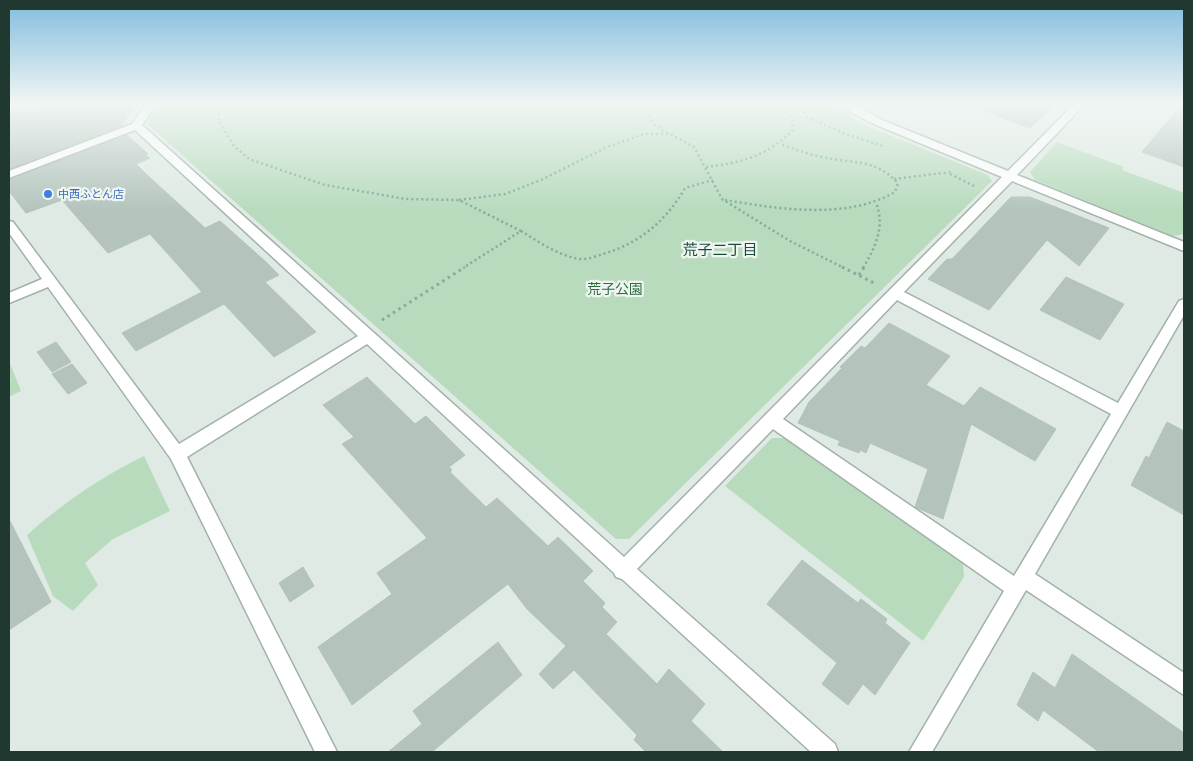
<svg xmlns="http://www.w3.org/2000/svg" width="1193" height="761" font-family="'Varela Round','Noto Sans JP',sans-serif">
<rect width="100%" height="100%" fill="#dfeae4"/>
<!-- green -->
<g fill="#b8dbbe">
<path d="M167,103H834L855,120L872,128L988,175L992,181L629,539H616L147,124L154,108Z"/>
<path d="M1057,142L1124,167L1122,170L1184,193V234L1173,236L1035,180L1030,172Z"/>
<path d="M9,361L21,391L9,397Z"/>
<path d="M772,438H784L963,562L964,577L923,641L725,486Z"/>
<path d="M144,456L170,511L113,539L85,563L98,585L73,611L53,596L27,535C63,503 101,477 144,456Z"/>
</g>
<!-- building -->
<g fill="#b4c4bd" stroke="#b1c3ba">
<path d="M972,104H1056L1030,128L971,106Z"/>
<path d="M1182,104H1184V167L1142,152Z"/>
<path d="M136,105L121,126L9,169V110Z"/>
<path d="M127,135L148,154L145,155L150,158L136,164L145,173L205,228L220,221L265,261L279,275L265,282L316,332L274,357L224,304L136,351L122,333L202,292L150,234L108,253L62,200L26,213L9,191V180Z"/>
<path d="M1011,197H1030L1109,228L1079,266L1047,240L989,310L928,279L947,259H952Z"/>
<path d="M1066,277L1124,304L1100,340L1040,310Z"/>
<path d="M889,323L950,356L926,385L964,406L980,387L1056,429L1035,461L971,424L943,519L915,507L928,469L870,443L866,453L860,450L859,453L838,445L840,441L798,423L809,402L842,368L840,367L861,346L865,348Z"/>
<path d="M56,342L71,362L52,372L37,352Z"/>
<path d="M72,364L87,383L68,394L52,374Z"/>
<path d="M367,377L415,424L426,416L465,455L449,467L452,470L450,472L486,507L497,498L548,546L558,537L593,571L583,581L605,603L602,607L617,622L606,634L657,684L669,669L705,704L691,721L723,752H646L634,740L637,735L574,670L553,689L539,674L566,646L527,609L508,584L352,705L318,647L392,594L377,573L427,538L342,444L354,437L323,405Z"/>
<path d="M1167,422L1184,431V515L1131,485L1146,456L1149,458Z"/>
<path d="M9,519L51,602L9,630Z"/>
<path d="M802,560L858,603L861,599L887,619L885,623L910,643L875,695L863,684L848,705L822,684L837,663L767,604Z"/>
<path d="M303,567L314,586L290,602L279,583Z"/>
<path d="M498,642L522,675L432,752H388L422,724L413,711Z"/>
<path d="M1072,654L1184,733V752H1099L1043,710L1038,721L1017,705L1033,672L1055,688Z"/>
</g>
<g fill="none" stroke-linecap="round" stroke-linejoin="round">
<!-- minor casing -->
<g stroke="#a2b1aa" stroke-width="3">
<path id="minor" d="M147,103H157L142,125L624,557L1002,177L874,124L852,113L842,103H853L882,120L1008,171L1075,103H1086L1017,175L1184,242V251L1012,181L904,292L1118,403L1179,301L1184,299V315L1035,574L1184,673V695L1026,590L932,752H909L1004,591L773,429L637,569L835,744L838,752H811L622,579L616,577L614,573L367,344L187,457L337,752H315L171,459L48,287L9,303V293L42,279L9,233V221L13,222L179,444L358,336L135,130L9,178V171L132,124ZM897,300L1111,414L1014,576L783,419Z"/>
</g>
<!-- path-far1 -->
<g stroke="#80ac9b" stroke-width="2.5" stroke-dasharray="2 3" stroke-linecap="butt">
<path d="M217,103L219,121L234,146L249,159L325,185L406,199L459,200L521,231L463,268"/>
<path d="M635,103L645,108L653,124L669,134"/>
<path d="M799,103L807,117L843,133L883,146"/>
<path d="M645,108L654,103"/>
<path d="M706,167C741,163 767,156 793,130L792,117L770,103"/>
<path d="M950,174L974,186"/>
<path d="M894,179L951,172"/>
<path d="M459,200L505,194L541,180L607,147L644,134H670L694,147L722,199L790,241L844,268"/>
<path d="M725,200C778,209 847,220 895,192L898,183C874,158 853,164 822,157C807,154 794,149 780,144"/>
<path d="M521,231C539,242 559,256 580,259C588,260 596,256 603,254C640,243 666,221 685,188L713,180"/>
<path d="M863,268C876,246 885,227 876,202"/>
</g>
<!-- path -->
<g stroke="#80ac9b" stroke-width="3" stroke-dasharray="2.5 4" stroke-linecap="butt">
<path d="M842,267L876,284"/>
<path d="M859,275L864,267"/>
<path d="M382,320L465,267"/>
</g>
<!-- minor -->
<use href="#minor" fill="#fff" fill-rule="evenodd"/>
</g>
<!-- sky -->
<linearGradient id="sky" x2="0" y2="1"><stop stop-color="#81bcde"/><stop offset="0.49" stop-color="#f1f6f3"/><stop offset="1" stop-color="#f1f6f3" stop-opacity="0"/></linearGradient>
<rect width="1193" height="210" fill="url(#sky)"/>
<!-- markers -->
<circle fill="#3f7fe0" stroke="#eff6f2" stroke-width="2" cx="48" cy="194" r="5"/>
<g text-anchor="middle" stroke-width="4.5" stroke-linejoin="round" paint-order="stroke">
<!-- far-shop labels -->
<g font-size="11" fill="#366cbe" stroke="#eff6f2" text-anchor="start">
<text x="58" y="198">中西ふとん店</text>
</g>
<!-- park labels -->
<g font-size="14" fill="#2c6e40" stroke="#eff6f2">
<text x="615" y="294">荒子公園</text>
</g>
<!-- neighbourhood labels -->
<g font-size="15" fill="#1d4a3c" stroke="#eff6f2">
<text x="720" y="255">荒子二丁目</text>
</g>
</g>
<!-- border -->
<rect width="1193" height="761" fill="none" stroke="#203930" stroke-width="20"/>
</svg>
